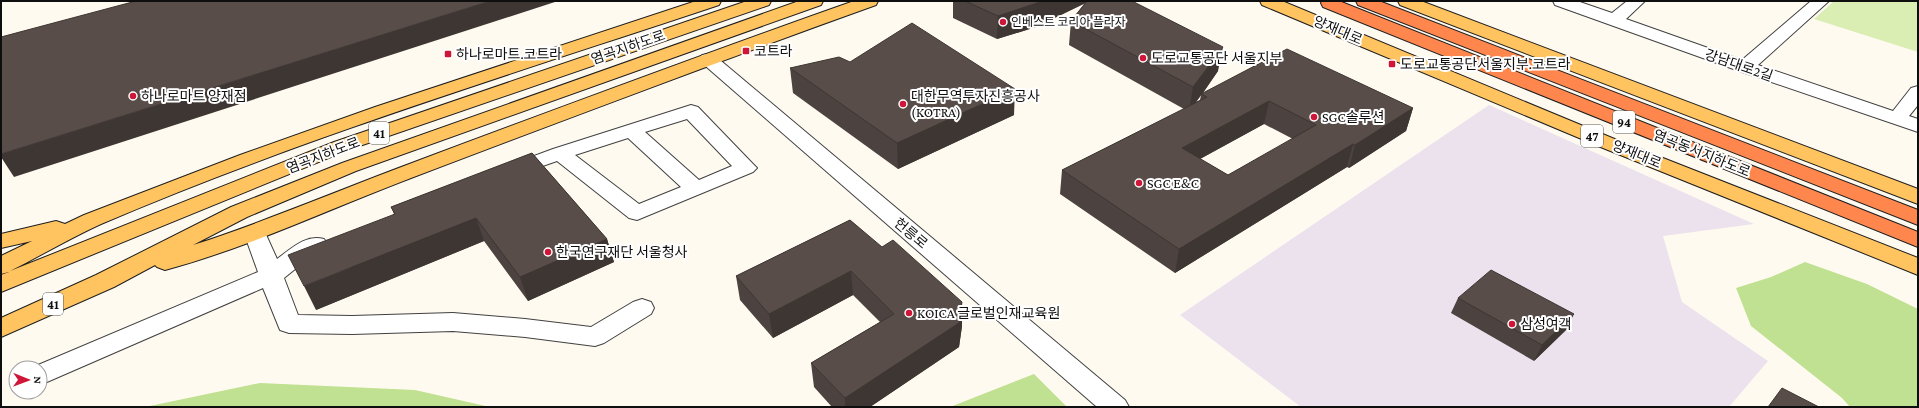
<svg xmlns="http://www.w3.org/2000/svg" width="1919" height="408" font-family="'Crimson Pro','Noto Sans KR',serif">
<rect width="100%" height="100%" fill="#fffaf0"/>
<!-- industrial -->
<path fill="#ebe2ee" d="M1489,105L1754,224L1663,236L1682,302L1768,361L1729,407H1301L1180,315Z"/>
<!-- green -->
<path fill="#daeeb4" d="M1834,1H1918V52L1814,19Z"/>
<!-- forest -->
<g fill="#c0e192">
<path d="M1805,262L1867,284L1918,309V407H1850L1842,398L1751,326L1736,288L1771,277Z"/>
<path d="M1034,374L1067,407H950Z"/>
<path d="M260,383L415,390L490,407H145Z"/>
</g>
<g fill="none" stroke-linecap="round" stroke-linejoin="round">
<!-- minor casing -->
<g stroke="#414141" stroke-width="2">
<g id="minor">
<path d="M1553,1H1577L1612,13L1627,1H1645L1626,19L1742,60L1811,1H1829L1758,65L1893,111L1911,88L1918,86V105L1909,116L1918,119V132L1739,71L1555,5Z"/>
<path d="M708,54L714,55L1125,400L1129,407H1097L702,63L699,59L702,55Z"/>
<path d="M691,105L698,107L753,164L757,168L753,172L637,220L629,218L557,161L511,177L504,175L500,171L504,167L553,149ZM687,119L732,166L699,180L645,132ZM628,138L681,187L639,204L575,155Z"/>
<path d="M255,226L263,228L277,259C291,249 305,234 324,239L328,244L324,249L315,253L284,278L298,315L352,316L453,313L525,319L591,327L633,302L642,299L651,302L654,308L651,314L604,343L595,346L525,337L453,331L352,334L289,333L280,330L263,288L40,385V368H31L258,272L244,233L247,228Z"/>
</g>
</g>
<!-- major casing -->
<g stroke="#1f1f1f" stroke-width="2">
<g id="major">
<path d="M696,1H721L719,5C512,74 302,138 101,224C70,238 40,256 10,271L334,142L747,1H771L769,5L348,150L1,292V275L9,272L1,274V256L32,241L1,248V234L56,221L65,224L84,215L240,155L375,107Z"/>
<path d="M799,1H823L821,5L356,171L247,217L193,245C268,221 339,190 412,163C559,108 706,53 854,1H878L876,5C720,61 566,119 411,178C329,209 250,247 165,270L157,267L155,265L114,287L1,337V318L96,275L231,207L342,163Z"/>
<path d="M1260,1H1282L1617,140L1918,258V275L1603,148L1262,5Z"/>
<path d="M1398,1H1421L1918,189V204L1400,5Z"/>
</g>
</g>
<!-- highway casing -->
<g stroke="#1f1f1f" stroke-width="2">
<g id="highway">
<path d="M1322,1H1339L1918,232V247L1323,7L1321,3Z"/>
<path d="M1356,1H1379L1918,210V225L1358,5Z"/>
</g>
</g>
<!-- minor -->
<use href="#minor" fill="#fff" fill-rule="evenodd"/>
<!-- major -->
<use href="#major" fill="#ffc360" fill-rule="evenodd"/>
<!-- highway -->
<use href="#highway" fill="#ff874e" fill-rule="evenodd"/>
</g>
<!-- wall -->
<g fill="#4c423f" fill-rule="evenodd">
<path d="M953,1H1132L1218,71L1203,93L1413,108L1406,131L1349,168L1347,167L1175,273L1060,194L1062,170L1184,109L1069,45L1071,21L1085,3L1036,27L997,39L953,18ZM1201,95L1200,100L1196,102L1199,98ZM1264,124L1293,139L1228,175L1200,159Z"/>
<path d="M850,62L1014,115L898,169L793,93L790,68Z"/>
<path d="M532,153L607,239L614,262L528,301L484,241L316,310L394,214L391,207Z"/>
<path d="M850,220L962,326L959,347L870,407H832L814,387L811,363L880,322L853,295L773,338L740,300L736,276Z"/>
<path d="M1458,298L1566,330L1534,361L1451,313Z"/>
</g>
<!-- shaded-wall -->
<g fill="#3e3633">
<path d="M490,1H558L14,177L1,157V154Z"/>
<path d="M1042,1H1090L1036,27L997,39L998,16Z"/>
<path d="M1223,47L1218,71L1202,94H1201V95L1189,112L1193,87Z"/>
<path d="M1015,89L1014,115L898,169L897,143Z"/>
<path d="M1269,101L1264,124L1178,171L1182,148Z"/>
<path d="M1413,108L1406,131L1349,168L1355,145Z"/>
<path d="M1353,144L1347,167L1175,273L1179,249Z"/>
<path d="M476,218L484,241L316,310L304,286Z"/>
<path d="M607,239L614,262L528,301L520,277Z"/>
<path d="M851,271L853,295L773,338L769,314Z"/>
<path d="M962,302V326L959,347L870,407H845V398Z"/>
<path d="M1574,314L1566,330L1534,361L1542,345Z"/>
</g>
<!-- building -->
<g fill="#584d49" stroke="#3e3633" fill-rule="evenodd">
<path d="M136,1H490L1,154V37Z"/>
<path d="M965,1H1042L1037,3L998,16Z"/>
<path d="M1087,1H1132L1223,47L1193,87L1071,21Z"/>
<path d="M912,23L1015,89L897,143L790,68L839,57L850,62Z"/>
<path d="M1287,49L1413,108L1355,145L1353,144L1179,249L1062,170L1207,97L1201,94ZM1269,101L1316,125L1228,175L1182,148Z"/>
<path d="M532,153L607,239L520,277L476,218L304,286L288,255L395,214L391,207Z"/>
<path d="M850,220L882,247L893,240L962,302L959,323L845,398L811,363L894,314L851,271L769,314L736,276Z"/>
<path d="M1491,270L1574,314L1542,345L1458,298Z"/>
<path d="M1782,388L1819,407H1768Z"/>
</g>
<!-- markers -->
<g fill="#cf1638" stroke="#fff" stroke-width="1.5">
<circle cx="1003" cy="22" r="4"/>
<rect x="742" y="47" width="8" height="8" rx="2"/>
<rect x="444" y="50" width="8" height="8" rx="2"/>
<circle cx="1143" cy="58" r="4"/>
<rect x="1388" y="60" width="8" height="8" rx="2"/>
<circle cx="133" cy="96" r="4"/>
<circle cx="903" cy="104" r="4"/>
<circle cx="1314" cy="117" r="4"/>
<circle cx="1139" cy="183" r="4"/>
<circle cx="548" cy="252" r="4"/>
<circle cx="909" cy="313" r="4"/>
<circle cx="1512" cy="324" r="4"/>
</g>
<g text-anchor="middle" stroke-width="4" stroke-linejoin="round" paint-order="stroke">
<!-- far-poi labels -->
<g font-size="12" fill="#0e0e0e" stroke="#fff" text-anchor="start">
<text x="1011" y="26">인베스트 코리아 플라자</text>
</g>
<!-- shield labels -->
<g fill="#fff" stroke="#565656" stroke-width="1">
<rect x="1613" y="111" width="22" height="22" rx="3"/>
<rect x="369" y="122" width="20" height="22" rx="3"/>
<rect x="1581" y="125" width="22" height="22" rx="3"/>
<rect x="43" y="293" width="20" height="22" rx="3"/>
</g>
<g font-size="13" font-weight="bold" fill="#0e0e0e">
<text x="1624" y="127">94</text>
<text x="379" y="138">41</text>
<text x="1592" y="141">47</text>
<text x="53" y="309">41</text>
</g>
<!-- street labels -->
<g font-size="14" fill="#0e0e0e" stroke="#fff">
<text transform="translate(1338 30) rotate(23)" y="5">양재대로</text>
<text transform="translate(628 47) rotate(-19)" y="5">염곡지하도로</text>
<text transform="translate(1739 65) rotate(19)" y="5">강남대로2길</text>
<text transform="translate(1702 153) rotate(22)" y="5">염곡동서지하도로</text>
<text transform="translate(1637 154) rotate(22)" y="5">양재대로</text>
<text transform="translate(323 155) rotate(-21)" y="5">염곡지하도로</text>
<text transform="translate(911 233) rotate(40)" y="5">헌릉로</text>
</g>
<!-- poi labels -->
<g font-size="14" fill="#0e0e0e" stroke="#fff" text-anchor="start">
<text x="754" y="56">코트라</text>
<text x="456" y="59">하나로마트.코트라</text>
<text x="1151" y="63">도로교통공단 서울지부</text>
<text x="1400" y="69">도로교통공단서울지부.코트라</text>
<text x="141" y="101">하나로마트 양재점</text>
<text x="911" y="101">대한무역투자진흥공사<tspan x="911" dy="16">(KOTRA)</tspan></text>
<text x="1322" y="122">SGC솔루션</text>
<text x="1147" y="188">SGC E&amp;C</text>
<text x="556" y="257">한국연구재단 서울청사</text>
<text x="917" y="318">KOICA 글로벌인재교육원</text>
<text x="1520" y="329">삼성여객</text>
</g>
</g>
<!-- border -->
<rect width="1919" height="408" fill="none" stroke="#0e0e0e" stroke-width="4"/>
<!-- north arrow -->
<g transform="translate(28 380) rotate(91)"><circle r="19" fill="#ffffff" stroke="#9f9f9f"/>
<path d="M0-3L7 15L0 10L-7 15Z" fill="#cf1638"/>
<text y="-6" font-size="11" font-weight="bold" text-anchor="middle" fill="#0e0e0e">N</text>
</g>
</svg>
